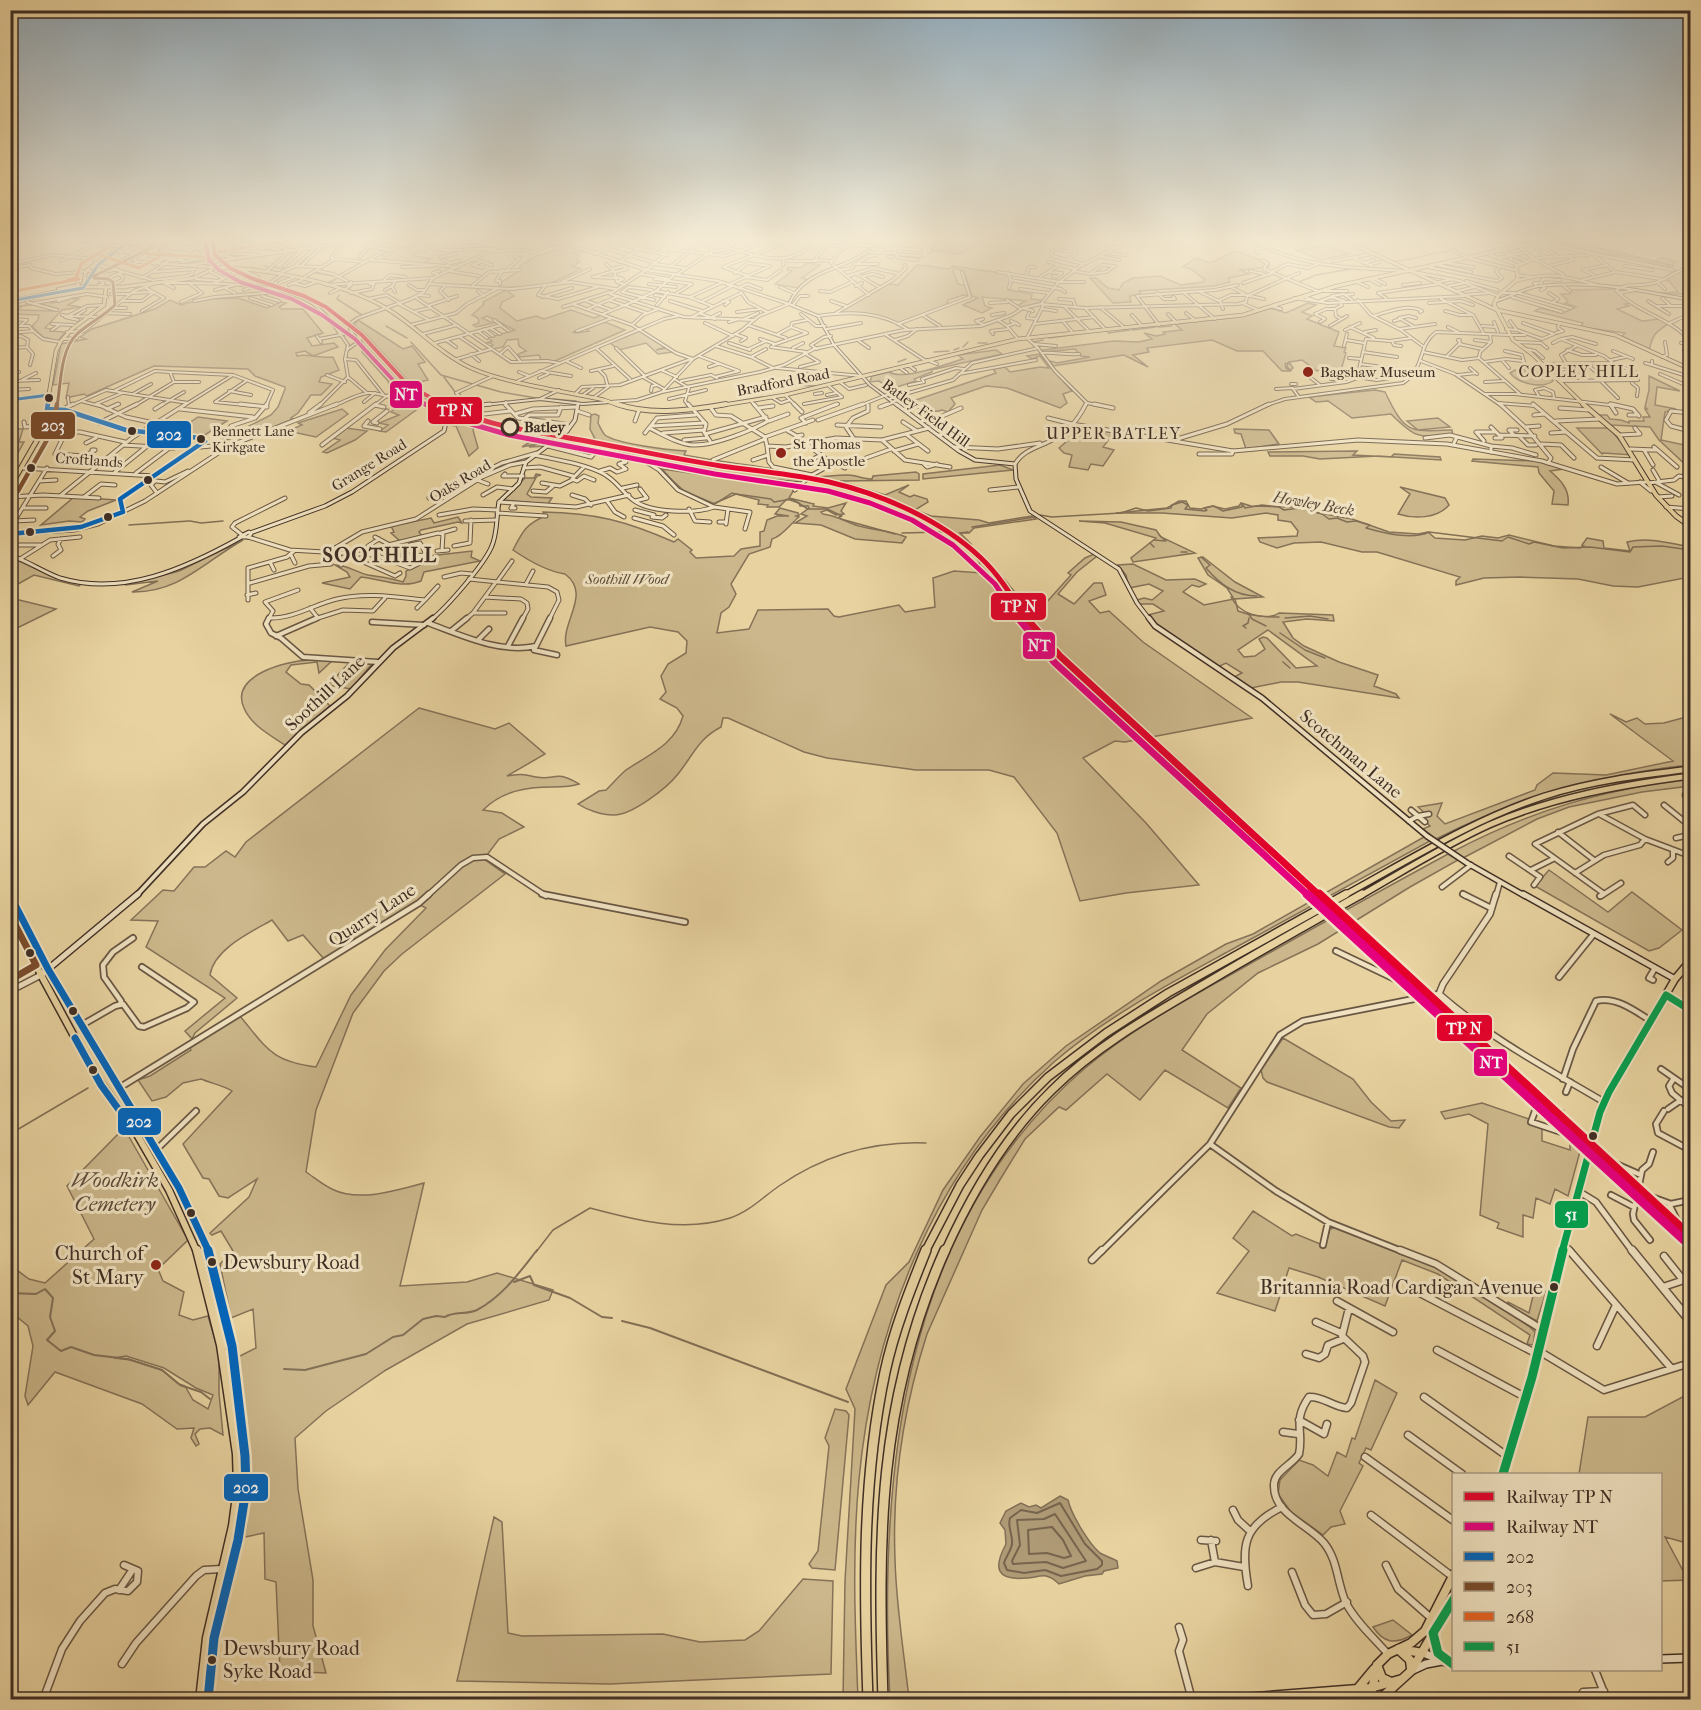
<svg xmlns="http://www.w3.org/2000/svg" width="1701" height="1710" viewBox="0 0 1701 1710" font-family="'IM FELL French Canon',serif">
	<rect width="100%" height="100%" fill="#e8d3a0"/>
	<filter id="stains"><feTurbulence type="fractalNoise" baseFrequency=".00333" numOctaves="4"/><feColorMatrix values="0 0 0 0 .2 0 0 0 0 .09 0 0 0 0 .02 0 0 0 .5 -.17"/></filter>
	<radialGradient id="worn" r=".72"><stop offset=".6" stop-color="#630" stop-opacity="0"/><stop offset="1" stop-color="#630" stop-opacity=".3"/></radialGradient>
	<path fill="#cbb78b" stroke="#857258" stroke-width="1.5" fill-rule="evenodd" d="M 427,239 L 437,241 L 425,252 L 419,251 L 414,256 L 431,259 L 424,263 L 380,261 L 387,257 L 380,255 C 394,247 413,248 427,239 Z
		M 939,239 L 963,239 L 969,248 L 960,254 L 935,251 L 929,253 L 934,247 L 931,246 L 933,242 L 938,242 Z
		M 1573,242 L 1655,261 L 1661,257 L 1677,262 L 1667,266 L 1673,269 L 1635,258 L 1595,252 L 1561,243 Z
		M 570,246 L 584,251 L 574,254 L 580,256 L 576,259 L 580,262 L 572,266 L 581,269 L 548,285 L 498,288 L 502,282 L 520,270 L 520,266 L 537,256 Z
		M 1328,246 L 1349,254 L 1321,260 L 1296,250 Z
		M 1236,251 L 1269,263 L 1269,267 L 1240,270 L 1249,274 L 1228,278 L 1230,282 L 1214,286 L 1139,291 L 1141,294 L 1130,296 L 1131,302 L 1113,303 L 1090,278 L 1096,278 L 1108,288 L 1119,290 L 1123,283 L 1133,278 L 1160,276 L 1181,285 L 1203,282 L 1205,280 L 1191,269 L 1183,267 L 1196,258 L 1210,263 Z
		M 808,263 L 820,265 L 802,278 L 809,280 L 798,288 L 775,284 L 792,271 L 787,270 L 788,267 L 800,268 Z
		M 928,264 L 928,266 L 949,269 L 953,266 L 1008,274 L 1012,283 L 1008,290 L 1032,294 L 1031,299 L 1041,300 L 1041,302 L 1021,308 L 1016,306 L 1026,301 L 982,297 L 985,306 L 992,308 L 982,313 L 963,305 L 978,298 L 972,296 L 964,271 L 954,268 L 953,271 L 958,284 L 966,286 L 969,296 L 963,295 L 948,300 L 947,303 L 951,304 L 898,324 L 870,315 L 836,313 L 879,287 L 890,284 L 898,285 L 917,265 L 925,266 Z
		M 1679,270 L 1690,277 L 1690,295 L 1659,293 L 1678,292 L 1669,281 L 1663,279 L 1673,271 Z
		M 1607,286 L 1618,287 L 1615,290 L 1631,303 L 1625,304 L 1629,306 L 1617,309 L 1642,321 L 1660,319 L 1668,324 C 1654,333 1653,335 1649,350 L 1622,336 L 1625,333 L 1581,327 L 1583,323 L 1535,311 L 1540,308 L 1563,313 L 1576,307 L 1565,303 L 1568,301 L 1561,294 L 1570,294 L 1570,290 L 1611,289 Z
		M 506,290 L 514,296 L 502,302 L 500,308 L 517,321 L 536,316 L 544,319 L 571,310 L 594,318 L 601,315 L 609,318 L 573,332 L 575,333 L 589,331 L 586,329 L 605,322 L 625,330 L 555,361 L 541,360 L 539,355 L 520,357 L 518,354 L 526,351 L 519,346 L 518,339 L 507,340 L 503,347 L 493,349 L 489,346 L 493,345 L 491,343 L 486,343 L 492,341 L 488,338 L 515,330 L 487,316 L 482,318 L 493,323 L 476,327 L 473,325 L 479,323 L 478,318 L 472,315 L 484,304 L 483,302 Z
		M 71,298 L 79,299 L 68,305 L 81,307 L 62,310 L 45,328 L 51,329 L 50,331 L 65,332 L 58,341 L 43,337 L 32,326 L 38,320 L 39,315 L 11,314 L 11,307 L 37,304 L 22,306 L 18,310 L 57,311 L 58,309 L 37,303 L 51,300 L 51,303 Z
		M 238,298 L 267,308 L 281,302 L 286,303 L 279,307 L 281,309 L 303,309 L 323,333 L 307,338 L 312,346 L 334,343 L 338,347 L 313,356 L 305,351 L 296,353 L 297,356 C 308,353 320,359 333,357 L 339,370 L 321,377 L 319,382 L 332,384 L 321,395 L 311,395 L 298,413 L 291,418 L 293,419 L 262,432 L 257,429 L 224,441 L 221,440 L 271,415 L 278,407 L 285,389 L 285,387 L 255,376 L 248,369 L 154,366 L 87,396 L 84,394 L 66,398 L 69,383 L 53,385 L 61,344 L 86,339 L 80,337 L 92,329 L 155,309 L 170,300 L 181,305 L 194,301 L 197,302 L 211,299 Z
		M 1308,303 L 1316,305 L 1302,312 L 1312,316 L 1307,319 L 1339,332 L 1334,346 L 1346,348 L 1344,352 L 1346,353 L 1341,370 L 1326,368 L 1317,371 L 1302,360 L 1289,362 L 1293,368 L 1291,370 L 1287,367 L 1288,363 L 1285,364 L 1286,368 L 1290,371 L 1282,371 L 1263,351 L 1237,351 L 1212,340 L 1147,348 L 1149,352 L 1133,355 L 1148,367 L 1124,355 L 1053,366 L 1050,361 L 1057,363 L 1090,357 L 1081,356 L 1075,349 L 1043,352 L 1042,350 L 1114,341 L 1139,342 L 1152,339 L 1144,333 L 1156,336 L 1165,334 L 1163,332 L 1182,330 L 1175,324 L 1230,318 L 1269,308 L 1286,313 Z
		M 358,320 L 403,349 L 412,346 L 425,362 L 418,364 L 428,380 L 411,384 L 366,335 L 354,325 Z
		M 642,330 L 666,347 L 656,350 L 667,348 L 673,352 L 658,354 L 646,343 L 619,350 L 610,343 Z
		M 362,337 L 410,389 L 435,403 L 418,402 L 417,398 L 391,390 L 388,381 L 362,352 Z
		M 996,350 L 1002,354 L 931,370 L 932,372 L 914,379 L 916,381 L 887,390 L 891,393 L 885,395 L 878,390 L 887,386 L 879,381 L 870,382 L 872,376 L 889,372 C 903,381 946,364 963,359 L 958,355 Z
		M 1040,354 L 1072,391 L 1063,394 L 1067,403 L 1060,408 L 1007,388 L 986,386 L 951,398 L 955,404 L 948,412 L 942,410 C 930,415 917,404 906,399 L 916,400 L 996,373 L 993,369 L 1005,367 L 1010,372 L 1040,367 L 1049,368 L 1040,356 L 1032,359 L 1027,356 Z
		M 1515,370 L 1546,374 L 1553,381 C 1542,389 1519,384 1510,373 Z
		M 1649,376 L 1680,391 L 1657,387 L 1655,405 L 1676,409 L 1665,412 L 1661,440 L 1689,446 L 1690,469 L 1659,440 L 1650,427 L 1611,425 L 1596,415 L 1607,415 L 1610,419 L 1621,420 L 1629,423 L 1629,421 L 1644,421 L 1643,417 L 1650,417 L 1645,409 L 1647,409 L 1645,407 L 1649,390 Z
		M 1375,390 L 1385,392 C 1405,433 1408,432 1452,430 L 1453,436 C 1417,437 1416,439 1391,414 L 1352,418 L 1328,401 L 1316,402 L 1309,397 Z
		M 402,402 L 423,405 L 386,432 L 380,431 L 388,425 L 379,423 L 399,415 L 391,412 Z
		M 342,409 L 348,414 L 316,437 L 288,431 L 302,425 L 298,423 Z
		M 460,414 L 497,425 L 559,437 L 545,438 L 541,443 L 548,446 L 529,447 L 540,443 L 522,447 L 538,437 L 474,424 L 473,430 L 478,448 L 469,456 L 456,426 L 449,425 L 448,418 Z
		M 595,414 L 599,416 L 598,423 C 600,427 602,432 605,435 C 617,444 669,450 686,451 L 684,455 C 726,463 768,467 809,475 L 717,464 L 578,438 L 595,439 L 590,429 L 591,415 Z
		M 198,417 L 227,421 L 200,438 L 170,436 Z
		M 1438,418 L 1450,427 L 1418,430 L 1407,421 Z
		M 14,422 L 12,429 L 23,429 L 19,442 L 24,442 L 11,465 L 11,423 Z
		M 1074,425 L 1114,433 L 1103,447 L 1114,450 L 1103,466 L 1091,464 L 1088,470 L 1069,467 L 1072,455 L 1064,453 L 1059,448 L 1067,441 L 1061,439 Z
		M 346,428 L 367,431 L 355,440 L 327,453 L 323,452 L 340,440 L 332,438 Z
		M 1577,428 L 1609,428 L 1632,455 L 1603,453 L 1602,454 Z
		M 1234,429 L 1269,430 L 1279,444 L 1246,449 L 1241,434 L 1235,433 Z
		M 563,438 L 727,468 L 806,479 L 802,483 L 750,478 L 648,461 L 595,446 L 561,439 Z
		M 1357,451 L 1353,455 L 1391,457 L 1394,454 L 1440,457 L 1441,460 L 1378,456 L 1320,459 L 1303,456 L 1270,456 L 1268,452 Z
		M 1473,459 L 1536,461 L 1564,469 L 1550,471 C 1561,480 1570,490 1568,505 L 1552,504 L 1554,491 L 1539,473 L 1538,467 L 1472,461 Z
		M 1000,465 L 1013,470 L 923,479 L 923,474 Z
		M 662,469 L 795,488 L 789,498 L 814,504 L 813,506 L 828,508 L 846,503 L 841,511 L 844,514 L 836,515 L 827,510 L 821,512 L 823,514 C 835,515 846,522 859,526 C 874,530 893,531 906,537 L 902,543 L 855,539 L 821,525 L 795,523 L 807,516 L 801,514 L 809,508 L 808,506 L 800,506 L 799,503 L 787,499 L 779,507 L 767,507 L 768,505 L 758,504 L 759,500 L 732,493 L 715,504 L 681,490 Z
		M 916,472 L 919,474 L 919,480 L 840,481 L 885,495 L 909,485 L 899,492 L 910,497 L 914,495 L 927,499 L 928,502 L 915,510 L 931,516 L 979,520 L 989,523 L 1032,516 L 1036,519 L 974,528 L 969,533 L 960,533 L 972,545 C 922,513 871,488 812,477 C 824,477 836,475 848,475 C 856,475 863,479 872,479 L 873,476 Z
		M 536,474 L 541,475 L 537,476 L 527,494 L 531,497 L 552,498 L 548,504 L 503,500 L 525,478 L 534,478 Z
		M 1400,487 L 1445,498 L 1449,505 C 1437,519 1414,519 1398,514 L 1410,494 Z
		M 74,497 L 116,500 L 88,511 L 80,517 L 85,519 L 82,522 L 69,521 L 41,525 Z
		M 1179,501 L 1186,501 L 1190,508 L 1201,509 L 1212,506 L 1225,509 L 1239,506 L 1241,503 L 1251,506 L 1300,507 L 1314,512 L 1352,519 L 1389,532 L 1418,534 L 1428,532 L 1435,538 L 1465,540 L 1482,536 L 1498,538 L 1509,535 L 1554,546 L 1580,548 L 1584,546 L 1582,545 L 1587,538 L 1603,541 L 1604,548 L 1630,551 L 1627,542 C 1650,537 1668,543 1690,547 L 1690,577 L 1638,587 L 1613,586 L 1578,579 L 1520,577 L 1484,578 L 1456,585 L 1456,581 L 1460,577 L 1377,552 L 1362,552 L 1321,542 L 1294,543 L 1277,548 L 1260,542 L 1258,538 L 1297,536 L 1298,531 L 1291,522 L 1278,520 L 1278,515 L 1266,513 L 1232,518 L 1162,513 L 1116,513 L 1167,508 Z
		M 780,508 L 798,513 L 799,515 L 796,516 L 799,517 C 791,523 782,537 772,539 L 770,547 L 749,554 L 731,584 L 736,594 L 729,607 L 721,613 L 717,633 L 749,629 L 758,610 L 828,609 L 834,616 L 839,617 L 899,605 L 905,612 L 935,607 L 933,578 L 954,571 L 981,573 L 979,561 L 970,549 L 1000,582 L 1040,640 L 1049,638 L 1034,623 L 1004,579 L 1018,596 L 1038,616 L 1045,604 L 1071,575 L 1068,573 L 1085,558 L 1094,554 L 1097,556 L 1077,572 L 1058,594 L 1074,604 L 1094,583 L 1102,583 L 1106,595 L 1089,601 L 1100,613 L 1109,611 L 1143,642 L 1252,718 L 1125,742 L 1115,741 L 1083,758 L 1146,823 L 1199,885 L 1126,893 L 1080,901 L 1057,833 L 1014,777 L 989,770 L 916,770 L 827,758 L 804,752 L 728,718 L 723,718 L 721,727 C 698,739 694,754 678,774 C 667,788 631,816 613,815 C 602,815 587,810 578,804 L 599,791 L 606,790 C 613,783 619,776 626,770 C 648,755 675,745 683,716 L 677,708 L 660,699 L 666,692 L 661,676 L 668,664 L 686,653 L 687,641 L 678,632 L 650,627 L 566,646 C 561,621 592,594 565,574 C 546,571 529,561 513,550 C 523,531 525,525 545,516 L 543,512 C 596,513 626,521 674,542 L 678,539 L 692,550 L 690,552 L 696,558 L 734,556 L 741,549 L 760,546 L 760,532 L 764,531 L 767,520 L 777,516 L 789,516 L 775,514 Z
		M 458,517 L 462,523 L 458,522 L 421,530 L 419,532 L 422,536 L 400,541 L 391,533 L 394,532 L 391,526 L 431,518 L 434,523 Z
		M 1079,521 L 1121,522 L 1156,530 L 1161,537 L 1195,553 L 1133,562 L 1131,558 L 1156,538 L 1105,523 Z
		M 243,540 C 204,562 179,593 132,592 L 158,581 L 125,585 L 179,571 Z
		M 472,551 L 471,557 L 480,561 L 424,572 L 421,581 C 402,589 382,579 361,577 L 350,589 L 322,583 L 350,577 L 347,572 L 335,565 C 347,565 356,572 368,575 C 380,577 391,578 403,582 L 406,576 L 406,571 L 426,562 L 429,556 Z
		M 10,557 L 56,578 L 81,584 L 79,586 L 34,575 L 11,588 Z
		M 1203,557 L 1235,582 L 1263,597 L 1235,599 L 1238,611 C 1248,615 1270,620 1279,613 L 1333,615 L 1334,621 L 1307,619 L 1283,622 L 1293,638 L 1304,646 L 1339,662 L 1378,675 L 1374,686 L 1396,694 L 1399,698 L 1298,682 L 1281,682 L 1251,688 L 1234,677 L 1242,673 L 1226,663 L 1218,667 L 1164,631 L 1148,615 L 1164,611 L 1153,604 L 1140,604 L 1137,600 L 1144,598 L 1152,600 L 1163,591 L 1149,584 L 1129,588 L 1126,575 L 1118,565 L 1133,564 L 1166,580 L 1195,579 L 1206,584 L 1199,587 L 1192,585 L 1183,592 L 1204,605 L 1234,599 L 1227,588 L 1208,575 L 1198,558 ZM 1268,630 L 1317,666 L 1296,668 L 1267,638 L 1263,637 L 1259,639 L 1265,649 L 1255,656 L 1244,657 L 1238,650 Z
		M 11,598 L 56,609 L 11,631 Z
		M 309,660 L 333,660 L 319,673 L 317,662 L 291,665 L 286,672 L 301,684 L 309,685 L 330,706 L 285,745 C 270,735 251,725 244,708 C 229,675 287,661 309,660 Z
		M 350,662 L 372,664 L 351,689 L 328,685 Z
		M 419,708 L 495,729 L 509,723 L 545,754 L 507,776 C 522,774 521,774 536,777 C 556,781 554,769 579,784 C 571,787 561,787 552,787 C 526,787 502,791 483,810 L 502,813 L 524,827 L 499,839 L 484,859 L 505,874 L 402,954 L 384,971 L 353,1013 L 316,1110 L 306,1172 C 315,1178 324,1186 334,1190 C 359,1202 399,1190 424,1183 L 400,1286 L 467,1282 L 497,1273 L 553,1290 L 549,1300 L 467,1324 L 386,1370 L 326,1411 L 295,1438 L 298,1489 L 313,1580 L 313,1626 L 326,1673 L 280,1671 L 276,1582 L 265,1579 L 264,1533 L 245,1537 C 256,1471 246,1422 238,1357 L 256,1348 L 253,1309 L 231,1318 L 220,1264 L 233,1251 L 221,1231 L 212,1235 L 210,1233 L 249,1197 L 257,1179 L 228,1198 L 219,1196 L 209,1179 L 203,1178 L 183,1144 L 232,1091 C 225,1086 210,1083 201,1079 L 183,1083 L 166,1097 L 152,1101 L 138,1080 L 150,1076 L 191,1050 L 190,1048 L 239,1015 C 267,1048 270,1061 316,1067 L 351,995 L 385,950 L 426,908 L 416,903 L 324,959 L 303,935 L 288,941 L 272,920 C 251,932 214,949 210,975 L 237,998 L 195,1033 L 192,1039 L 185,1031 L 225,998 L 146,947 L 158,921 L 131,920 L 163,890 L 174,891 L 194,867 L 205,867 L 226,851 L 235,857 L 246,842 Z
		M 1610,714 L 1626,722 L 1637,718 L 1645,724 L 1664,723 L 1690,716 L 1690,765 C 1600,774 1517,798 1436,839 L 1423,829 L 1430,826 L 1424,820 L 1428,816 L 1418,807 L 1442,803 L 1437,816 L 1445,824 L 1535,790 L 1537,785 L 1553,773 L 1606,775 L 1673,761 Z
		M 1690,778 L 1690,786 L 1642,792 L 1569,807 L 1537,819 L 1463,858 L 1454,851 C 1534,809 1601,791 1690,778 Z
		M 1424,837 L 1430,841 C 1364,877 1298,914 1231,950 C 1171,983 1106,1017 1054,1062 C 935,1168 874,1322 859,1479 C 852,1552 855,1626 858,1699 L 843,1699 L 845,1581 L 855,1409 L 846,1389 L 886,1285 L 909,1262 L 943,1190 L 980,1137 L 1023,1084 L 1066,1046 L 1161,981 L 1226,944 L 1253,934 Z
		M 1448,854 L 1458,860 L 1410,887 L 1318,944 L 1258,973 L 1207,1014 L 1182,1050 L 1241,1088 L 1228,1108 L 1165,1070 L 1140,1100 L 1107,1074 L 1066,1110 L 1059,1107 L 1025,1139 L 1001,1178 L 982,1210 L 927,1334 C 904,1406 892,1482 895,1559 C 896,1605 904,1653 909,1699 L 890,1699 C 878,1475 901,1226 1084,1069 C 1131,1029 1186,1000 1239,970 C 1308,931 1378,892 1448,854 Z
		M 1549,870 L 1608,912 L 1632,892 L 1682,930 L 1659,948 L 1649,951 L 1535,886 Z
		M 1283,1038 L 1353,1079 L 1371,1102 L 1391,1121 L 1405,1120 L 1399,1128 L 1389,1127 L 1267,1082 L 1263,1078 L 1261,1070 Z
		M 1482,1103 L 1529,1119 L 1530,1124 L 1542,1129 L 1542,1141 L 1570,1150 L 1570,1138 L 1582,1144 L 1568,1196 L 1555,1189 L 1550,1204 L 1536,1198 L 1533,1218 L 1523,1215 L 1523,1237 L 1497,1228 L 1499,1223 L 1480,1215 L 1488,1124 L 1469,1114 L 1445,1119 L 1441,1112 Z
		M 124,1128 L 188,1240 L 158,1269 L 163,1281 L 184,1292 L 179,1315 L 193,1320 L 208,1316 L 219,1353 L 219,1393 L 223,1435 L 210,1428 L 200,1429 L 195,1434 L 199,1444 L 196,1446 L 191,1438 L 194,1428 L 177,1429 L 142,1404 L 55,1372 L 28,1405 L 25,1396 L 33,1346 L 28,1326 L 11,1312 L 10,1265 L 29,1279 L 45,1283 L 94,1239 L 67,1186 ZM 126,1356 L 164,1368 L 196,1388 L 213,1395 L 208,1409 L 193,1400 L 185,1386 L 179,1384 L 162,1370 L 131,1360 L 114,1358 Z
		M 1253,1211 L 1292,1236 L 1296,1234 L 1325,1246 L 1330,1229 L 1337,1227 L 1435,1267 L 1530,1327 L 1535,1332 L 1533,1345 L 1527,1344 L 1530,1335 L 1438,1274 L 1402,1260 L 1385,1306 L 1318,1277 L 1289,1268 L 1275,1311 L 1217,1293 L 1249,1251 L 1233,1238 Z
		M 1535,1287 L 1546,1292 L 1537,1321 L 1507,1305 L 1508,1302 L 1529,1313 Z
		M 1375,1380 L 1397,1393 L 1371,1450 L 1366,1448 L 1359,1463 L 1363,1466 L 1340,1511 L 1345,1524 L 1331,1527 L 1323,1535 L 1291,1512 L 1278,1494 L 1280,1480 L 1299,1460 L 1313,1465 L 1328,1476 L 1337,1452 L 1346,1457 L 1352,1438 L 1355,1439 Z
		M 1690,1393 L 1690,1544 L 1665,1537 L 1688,1580 L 1661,1581 L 1660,1474 L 1579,1474 L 1588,1417 L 1645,1417 Z
		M 835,1409 L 846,1411 L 849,1415 L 835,1570 L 812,1568 L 809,1564 L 818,1551 L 829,1446 L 825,1438 Z
		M 494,1517 L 502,1522 L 508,1633 L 522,1636 L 663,1634 L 700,1642 L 745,1640 L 759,1631 L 803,1579 L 833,1581 L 831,1674 L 610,1684 L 457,1681 Z
		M 1393,1620 L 1412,1635 C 1394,1645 1384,1643 1373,1627 Z"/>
	<path fill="#af9b76" stroke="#826f56" stroke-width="1.5" d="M 1060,1496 L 1068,1500 C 1071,1514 1089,1544 1100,1553 C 1105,1556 1112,1558 1117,1561 L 1118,1568 L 1104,1571 L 1102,1574 L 1085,1576 L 1059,1584 C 1055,1580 1051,1577 1046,1576 C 1040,1575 1033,1578 1027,1578 C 996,1581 993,1568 1006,1544 L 1005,1530 L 1000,1523 L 1006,1511 L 1021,1503 L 1029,1507 L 1036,1505 L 1041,1508 Z"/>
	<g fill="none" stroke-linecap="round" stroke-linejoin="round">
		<path stroke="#77644e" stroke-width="2" d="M 1060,1503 L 1085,1544 L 1102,1561 L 1102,1565 L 1097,1569 L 1061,1576 L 1045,1570 L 1024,1573 L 1007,1570 L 1004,1563 C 1006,1556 1011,1551 1012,1544 C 1013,1534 1007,1527 1010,1518 L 1021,1510 L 1037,1513 Z
			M 1055,1514 L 1086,1561 L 1063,1568 L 1046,1562 L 1013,1564 L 1012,1561 L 1020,1545 L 1017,1520 L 1044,1519 Z
			M 1052,1527 L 1063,1540 L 1071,1556 L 1064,1558 L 1047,1553 L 1029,1554 L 1028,1530 Z"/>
		<path stroke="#826f56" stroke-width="1.5" d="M 1565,239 L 1577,239
			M 1569,240 L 1578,245 L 1596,247
			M 1516,242 L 1535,241
			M 1479,244 L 1484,244
			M 1491,244 L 1508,243
			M 1599,248 L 1674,266
			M 1392,261 C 1414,262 1426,252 1448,252
			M 264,266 L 269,267
			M 273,267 L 285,269
			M 213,270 L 228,269
			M 315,273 L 334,276
			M 1299,282 L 1316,275 L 1351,269
			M 328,283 L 336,279
			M 339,295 L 337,299 L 362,315
			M 386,326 L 407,338
			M 1158,327 L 1172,326
			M 1132,330 L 1156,327
			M 1108,333 L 1130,330
			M 1049,338 L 1078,334
			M 411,342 L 441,375 L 501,392 L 536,398
			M 1033,342 L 1043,340
			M 978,343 L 987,343
			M 963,347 L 968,342
			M 954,350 L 959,348
			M 934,352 L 949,351
			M 898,362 L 906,359
			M 444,377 L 461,400
			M 785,385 L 816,386
			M 775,388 L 780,386
			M 553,399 L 576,401
			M 655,464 L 672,480
			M 673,481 L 683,490 L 713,504 L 736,494 L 771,499 L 774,502 L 792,499 L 808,509 L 827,509 L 842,516 L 839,517 L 841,519 L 895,534
			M 1040,515 L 1052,517 L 1121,513 L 1136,508 L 1148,511 L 1171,508 L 1172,505 L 1182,502 L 1188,505 L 1185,509 L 1205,511 L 1207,510 L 1204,508 L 1214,506 L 1223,511 L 1242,507 L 1242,504 L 1245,508 L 1262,505 L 1279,507 L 1284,510 L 1300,508 L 1322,514 L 1329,519 L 1337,518 L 1347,522 L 1356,521 L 1370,525 L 1366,528 C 1383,533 1413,540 1429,532 L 1502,541 L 1508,537 L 1529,544 L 1534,542 L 1563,548 L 1590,547 L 1630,552 L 1633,547 L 1662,546 L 1690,550
			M 190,521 L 201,523 L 223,521
			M 129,525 L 189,521
			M 972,527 L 1035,517
			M 902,533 L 942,532
			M 960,533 L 968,532
			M 1154,540 L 1166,541 L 1159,535
			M 1150,543 L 1154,547
			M 1181,552 L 1187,552
			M 1201,557 L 1210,565 L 1206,568 C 1220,584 1235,596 1257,596
			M 1231,597 C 1241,616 1259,617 1279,617
			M 1248,613 L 1252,619 L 1266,626
			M 1285,618 L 1310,616 L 1328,619
			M 1246,628 L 1243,626 L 1248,623 L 1249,618
			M 1280,633 L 1305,650 L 1325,658
			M 1283,662 L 1290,668
			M 10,1134 L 88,1088
			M 536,1252 L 553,1230 L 590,1208 C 635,1220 683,1233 730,1218 C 749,1212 763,1197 779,1186 C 824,1155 872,1141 926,1143"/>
		<path stroke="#826f56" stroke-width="2" d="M 514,1282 L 530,1276 L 534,1285 L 570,1298 L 602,1317 L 612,1318
			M 10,1293 L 36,1294 L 45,1289 L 53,1298 L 50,1317 L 55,1331 L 47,1340 L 61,1351 L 71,1347 L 94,1355 L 128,1359 L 162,1370 L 180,1385 L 201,1392 L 210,1399
			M 622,1321 L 650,1328 L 848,1402
			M 284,1369 L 305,1370 L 366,1354 L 393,1337 L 403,1335 L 423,1319 L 436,1316 L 445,1317 C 454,1311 467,1315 477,1310 C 503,1296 519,1273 537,1250"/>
		<defs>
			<path id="minor-far4" d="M 220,239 L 238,240
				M 283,239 L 277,246 L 289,250
				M 448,239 L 439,250 L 494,249
				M 585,239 L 591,242 L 589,243
				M 755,239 L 767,242
				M 836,239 L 897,245
				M 867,239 L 878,241
				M 1068,239 L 1068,242 L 1081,248 L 1069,260
				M 1250,239 C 1298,268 1354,268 1408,271
				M 153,241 L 168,242 L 179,239
				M 238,241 L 247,240
				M 718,241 L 735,243 L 724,250 L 713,251 L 709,247 Z
				M 855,241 L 839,252 L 831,263 L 869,295
				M 1502,241 L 1517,243
				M 520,242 L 526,244
				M 1085,242 L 1093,244 L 1112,239
				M 614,243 L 667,255
				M 1101,243 L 1115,248
				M 1541,243 L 1673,270
				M 168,244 L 192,244
				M 852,245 L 874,246
				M 1548,245 L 1561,243
				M 263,247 L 270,248
				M 370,247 L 392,250 L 398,244
				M 1544,247 L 1557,256
				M 314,248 L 312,246 L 317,239
				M 604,248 L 656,263
				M 729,248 C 757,256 786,268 810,246 L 808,239
				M 896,248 L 921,250
				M 1136,248 L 1145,244
				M 873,249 L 883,250
				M 161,250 L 184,253
				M 674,250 L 724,256 L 775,239
				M 1452,250 L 1469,258
				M 228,251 L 257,251
				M 465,251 L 466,246 L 479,246
				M 492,251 L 524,250
				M 653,251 L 668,241
				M 1502,251 L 1527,261
				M 117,252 L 151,253 L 171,239
				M 125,252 L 156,239
				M 256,252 L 276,252
				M 870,252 L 893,253 L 901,239
				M 894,252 L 899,258 L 918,260
				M 531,253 L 557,242
				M 1076,253 L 1056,249 L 1051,252 L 1052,256 L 1084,264
				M 1105,253 L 1126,255
				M 1257,253 L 1259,251 L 1256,249 L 1263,248
				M 233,254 L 253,254
				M 896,254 L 921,256
				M 1488,254 L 1517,265
				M 132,255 L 121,261 L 133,264 L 138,262
				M 136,255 L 157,250
				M 138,256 L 134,260 L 139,262 L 210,267
				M 149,256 L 184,261
				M 1099,256 L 1119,260
				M 1595,256 L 1615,272
				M 360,257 L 375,239
				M 440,257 L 456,254
				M 889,257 L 893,257
				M 1546,257 L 1536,249 L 1547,246
				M 234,258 L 221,255 L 238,240
				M 1354,258 L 1372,266
				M 1468,258 L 1515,270
				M 1498,258 L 1526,252
				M 1534,258 L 1589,255
				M 335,259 L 364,262
				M 475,259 L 492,265
				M 1534,259 L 1564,275
				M 179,260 L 197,252
				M 371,260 L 458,267
				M 443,260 L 450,263 L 447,265
				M 1262,260 L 1267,263 L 1264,269 L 1317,291 L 1347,291
				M 1514,260 L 1521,263
				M 61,261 L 95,245
				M 787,261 L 816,261
				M 831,261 L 815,260 L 826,245 L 845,247
				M 1333,261 L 1372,254
				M 183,262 L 208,257
				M 480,262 L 473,265 L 483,268
				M 619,262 L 654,239
				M 1049,262 L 1059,265
				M 450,263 L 460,261
				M 1364,263 L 1374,260
				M 1447,263 L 1474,267
				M 10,264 L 52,255 L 93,259
				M 95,264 L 163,283 L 189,283 L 202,293 L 181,302
				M 154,264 L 171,255 L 156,253
				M 162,264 L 195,248
				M 606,264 L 614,271 L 617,282 L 623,284
				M 655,264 L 684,268
				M 856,264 L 869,256 L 876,255
				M 30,265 L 31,268 L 56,274 L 90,271
				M 190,265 L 210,262
				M 783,265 L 784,260
				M 1102,265 L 1115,266 L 1106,272 L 1090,274 Z
				M 1369,265 L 1379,262
				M 1437,265 L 1471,272
				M 284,266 L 302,250
				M 295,266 L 321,267
				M 301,266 L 320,248
				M 671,266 L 706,239
				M 1549,266 L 1573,260 L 1570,257
				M 1625,266 L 1652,270
				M 402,267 L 432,266
				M 1428,267 L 1497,281 L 1502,278 L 1496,271 L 1499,267
				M 1690,267 C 1676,270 1667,280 1654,283 C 1641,287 1628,282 1616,290 C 1637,313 1670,317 1690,341
				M 10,268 L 30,265
				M 612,269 L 624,266 L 627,269 L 615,272
				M 507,270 L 520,258 L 515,257
				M 646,270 L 685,239
				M 840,270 L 852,268 L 855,264 L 878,264
				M 267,271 L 290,251 L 296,250 L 303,239
				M 318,271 L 333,274 L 347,281
				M 439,271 L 433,273 L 439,275
				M 449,271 L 479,276
				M 614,271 L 593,277 L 616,278
				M 1073,271 L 1090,274
				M 1250,271 L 1264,274
				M 153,272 L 195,269
				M 211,272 L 223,278
				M 247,272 L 258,277
				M 998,272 L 1060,282 L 1084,282
				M 1048,272 L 1061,273
				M 1272,272 L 1287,264 L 1308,268 L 1318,264
				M 280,273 L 295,266 L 314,249
				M 1008,273 L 1011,280 L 1009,288
				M 640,274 L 669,279
				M 857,274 L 879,287
				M 676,275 L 713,251
				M 1517,275 L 1531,277
				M 1594,275 L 1583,270 L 1607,265
				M 340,276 L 383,252
				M 748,276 L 723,267 L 796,239
				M 848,276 L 873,268 L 900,274
				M 864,276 L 873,274 L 883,277
				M 1026,276 L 1029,267 L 1035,267
				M 1053,276 L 1057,277 L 1062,273
				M 616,277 L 623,279 L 617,282
				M 746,277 L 767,280 L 781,270
				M 1040,277 L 1059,265 L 1075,269
				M 142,278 L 163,265
				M 303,278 L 335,259 L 331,258 L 341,245
				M 1287,278 L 1299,273
				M 1373,278 L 1385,284
				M 196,279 L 219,281
				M 655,279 L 692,284 L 677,293
				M 1369,279 L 1380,285
				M 156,280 L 188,276 L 192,274 L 193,269
				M 384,280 L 390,275 L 405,277
				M 1011,280 L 1061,289 L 1065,292
				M 1582,280 L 1616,272 L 1661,279
				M 101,281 L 91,275 L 118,269
				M 395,281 L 392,287 L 395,292
				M 271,282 L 283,274
				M 562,282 L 590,269
				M 1357,282 L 1368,287
				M 1439,282 L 1452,279
				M 1657,282 L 1665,289
				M 164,283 L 174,288
				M 215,283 L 234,273 L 254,269
				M 279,283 L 295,277
				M 293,283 L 305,286 L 316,282
				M 1243,283 L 1273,273
				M 430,284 L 512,289 L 571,282 L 615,289
				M 500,284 L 500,281 L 496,281 L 503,270
				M 649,284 L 676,287
				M 99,285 L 104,284 L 101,281 L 123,272
				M 289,285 L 304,279
				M 327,285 L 433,278
				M 409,285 L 417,290 L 425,290
				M 446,285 L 440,291 L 449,300
				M 473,285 L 489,272 L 520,270
				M 728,285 L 770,266 L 748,263 L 735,273
				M 1403,285 L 1420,283
				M 1541,285 L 1545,288 L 1541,290
				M 111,286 L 122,280 L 123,276 L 117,274
				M 545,286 L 538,295 L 558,299 L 598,287
				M 856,286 L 862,283
				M 1449,286 L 1465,283
				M 1537,286 L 1534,283 L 1541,283 L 1543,279 L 1560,280
				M 1564,286 L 1570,291
				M 629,287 L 622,292 L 654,300
				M 629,287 L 652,290
				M 780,287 L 794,293
				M 1231,287 L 1246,295 L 1264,299
				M 225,288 L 235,293
				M 739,288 L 747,284 L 761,289
				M 58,289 L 79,285 L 77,283
				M 1020,289 L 1048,293
				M 215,290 L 235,285
				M 244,290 L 252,287
				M 344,290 L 351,285 L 348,285 L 351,282
				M 385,290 L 392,286
				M 478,291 L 484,296
				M 656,291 L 689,297 L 712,306
				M 820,291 L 830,292 L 852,282
				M 1458,291 L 1475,287
				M 741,292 L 748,302 L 767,312
				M 1183,292 L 1215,319
				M 1200,292 L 1219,301
				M 131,293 L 152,292
				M 330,293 L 339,289
				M 351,293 L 372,289 L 374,284 L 370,284
				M 1157,293 L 1164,299 L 1175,299 L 1173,297
				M 1504,293 L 1519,293 L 1571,308
				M 1549,293 L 1558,299 L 1553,302
				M 1619,293 L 1635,290
				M 111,294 L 129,294
				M 419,295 L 429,296
				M 655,295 L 665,297
				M 1463,295 L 1489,293
				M 262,296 L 279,301
				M 388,296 L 400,303
				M 1247,296 L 1287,278
				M 1303,296 L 1316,301
				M 1332,296 L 1344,294
				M 415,297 L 511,362 L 547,361 L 559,363
				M 542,297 L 572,288
				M 690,297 L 721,283
				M 1512,297 L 1562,312
				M 250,298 L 272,305
				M 1294,298 L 1328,303 L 1464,296
				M 1386,298 L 1378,293 L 1439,284
				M 1662,298 L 1670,305
				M 368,299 L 387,295
				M 1059,299 L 1073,300 L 1076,308
				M 1441,299 L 1473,315 L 1484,334
				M 584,300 L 611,310
				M 609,300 L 647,313
				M 1007,300 L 1021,309
				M 1352,300 L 1345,295 L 1353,294
				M 1358,300 L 1371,315 L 1401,330 L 1424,347
				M 58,301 L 71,297
				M 122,301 L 142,301 L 153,293
				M 194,301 L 215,297 L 278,292
				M 634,301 L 656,291 L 674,275
				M 670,301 L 702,311
				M 723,301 L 729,302 L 725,305
				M 831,301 L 846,306
				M 1320,301 L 1331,297 L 1344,301
				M 1648,301 L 1669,314
				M 27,302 L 57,310
				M 701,302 L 732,286
				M 1685,302 L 1690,305
				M 35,303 L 87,294 L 107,297
				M 990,303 L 1007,302
				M 1221,303 L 1220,300 L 1231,295 L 1244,295
				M 1221,303 L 1223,309
				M 1242,303 L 1258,310
				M 1340,303 L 1342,305 L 1335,309 L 1336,316 L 1341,319
				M 1429,303 L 1461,301 L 1473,305
				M 10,304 L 52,293
				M 399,304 L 429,320
				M 572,304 L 632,325 L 676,353 L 693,359
				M 1041,304 L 1085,308 L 1238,304 L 1246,302 L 1247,296
				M 430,305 L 457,296
				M 657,305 L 668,292
				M 793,305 L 800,296 L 808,296
				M 1272,306 L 1281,309
				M 1657,306 L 1690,306
				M 563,307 L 610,292
				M 1065,307 L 1089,331
				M 1100,307 L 1125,328
				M 112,308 L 126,308
				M 1023,308 L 1033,311
				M 1085,308 L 1106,330
				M 588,309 L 618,296
				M 1043,309 L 1056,311
				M 142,311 L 164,298 L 144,287
				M 416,311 L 430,308
				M 1445,311 L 1460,315 L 1473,315
				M 737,312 L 760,309
				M 106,313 L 130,314
				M 699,313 L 715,319
				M 836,313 L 893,280 L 906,268 L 905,265
				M 1029,313 L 1027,318 L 1036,319
				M 1186,313 L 1196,321
				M 603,314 L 635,301
				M 801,314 L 816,326 L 825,326
				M 1168,314 L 1177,323
				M 62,315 L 68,316 L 87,306 L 104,305
				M 992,315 L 1004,313
				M 1132,315 L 1142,326
				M 69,316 L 100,317
				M 76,316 L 85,310
				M 924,316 L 940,326
				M 1373,316 C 1388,312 1407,303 1422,311 L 1420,312
				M 65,317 L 78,320
				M 692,317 L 741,293
				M 712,317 L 720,313
				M 10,319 L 27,320 L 20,326
				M 744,319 L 758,313
				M 983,319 L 976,321 L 984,325
				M 494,320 L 501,325
				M 998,320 L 1007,326 L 1018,339
				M 1011,321 L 1019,325
				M 1063,321 L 1073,333
				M 1394,321 L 1400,319
				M 1510,321 L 1516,329
				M 729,322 L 738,319
				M 1320,322 L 1325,319 L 1315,314 L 1326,309 L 1335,309
				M 1494,322 L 1498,332
				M 705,323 L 733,336
				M 1670,323 L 1683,317 L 1690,318
				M 52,324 L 73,325
				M 898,324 L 970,297 L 962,272
				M 1034,324 L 1094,317
				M 411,325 L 456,313 L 467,304 L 498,288
				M 500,325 L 509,331
				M 632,325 L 643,315 L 658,309
				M 748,325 L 786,338
				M 1159,325 L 1137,296 L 1215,290 L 1238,285
				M 10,326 L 29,326 L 33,331
				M 1007,326 L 1016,323
				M 1330,326 L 1347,316
				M 1413,326 L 1399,318 L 1409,316 L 1416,318
				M 1482,326 L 1496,327
				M 1350,327 L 1374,338
				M 1448,327 L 1458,332
				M 490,328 L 500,334
				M 484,329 L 493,336
				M 827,329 L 861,323
				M 1400,329 L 1435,324
				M 1506,329 L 1517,330 L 1542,339 L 1554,334 L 1523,323
				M 52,330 L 59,325
				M 1345,330 L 1360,323
				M 478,331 L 487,338
				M 577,331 L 612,318
				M 67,332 L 84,331 L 134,291 L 153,284
				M 1365,332 L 1376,330
				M 339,333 L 355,336
				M 1556,333 L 1563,331 L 1558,328 L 1559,324
				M 423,334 L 457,325
				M 735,334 L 746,338 L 741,341
				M 778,334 L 791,327 L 792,323 L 807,320
				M 993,334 L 991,331 L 1008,329
				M 1490,334 L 1491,342 L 1480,352 L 1479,358 L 1520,394
				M 886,335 L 926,361
				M 1509,335 L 1525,335
				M 317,336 L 321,342
				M 10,337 L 21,336 L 28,340 L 27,347 L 33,354 L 30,365
				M 460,337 L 481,351
				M 1027,338 L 1044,304
				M 63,339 L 77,338
				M 319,339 L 340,335
				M 760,339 L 775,344
				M 446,340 L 456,347
				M 895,340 L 908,336 L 917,329
				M 1346,340 L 1364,343
				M 1460,340 L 1458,340 L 1461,344
				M 1475,340 L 1491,342
				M 859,341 L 869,348
				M 1392,341 L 1394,345 L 1401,346
				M 1516,342 L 1541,343 L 1547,348
				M 435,343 L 501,325
				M 729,343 L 750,350
				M 1553,343 L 1561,339
				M 1681,343 L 1690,343
				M 1034,344 L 1056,346
				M 1596,344 L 1572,337 L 1561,339 L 1604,356 L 1612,362
				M 773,345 L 807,333 L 791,327
				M 716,346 L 751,357 L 773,368
				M 1344,346 L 1347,334
				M 771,347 L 806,352
				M 10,348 L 27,347
				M 596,348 L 630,379
				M 616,348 L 645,376
				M 793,348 L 803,343
				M 749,349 L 766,341
				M 817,349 L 811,345 L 824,337 L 831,336
				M 1526,349 L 1535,351 L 1543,358
				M 1690,349 L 1684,350 L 1690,360
				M 1567,350 L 1582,355 L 1596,355
				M 1505,351 L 1522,355 L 1526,369
				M 1613,351 L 1633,359
				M 1363,352 L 1397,357
				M 1423,352 L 1462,360 L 1479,358
				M 804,353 L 819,362
				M 1042,353 C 1055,352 1065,355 1079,354
				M 471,354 L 479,361
				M 500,354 L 508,347 L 521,362
				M 699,356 L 739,371 L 715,377
				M 1447,356 L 1459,344 L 1482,349
				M 751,357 L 766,349
				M 1662,357 L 1667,355 L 1665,342
				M 10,358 L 13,357
				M 1349,358 L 1361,359
				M 345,359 L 356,360 L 383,394
				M 457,359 L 491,349
				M 927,360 L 937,364
				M 1502,360 L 1509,368
				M 1611,360 L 1625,357
				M 566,361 L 581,368
				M 1421,361 L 1455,374 L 1502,406
				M 1652,361 L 1652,365 L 1690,377
				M 1484,362 L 1506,359 L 1523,361
				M 1566,363 L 1561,355 L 1576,346
				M 1645,363 L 1652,365
				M 1360,364 L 1397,369
				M 1542,364 L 1613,363 L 1637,373 L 1638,380 L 1559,381
				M 1587,364 L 1606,381
				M 908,365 L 915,370
				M 709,367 L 718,364
				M 800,367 L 819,362
				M 900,368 L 907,373
				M 1470,368 L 1477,374
				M 1559,369 L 1570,370 L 1586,380
				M 599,370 L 605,376 L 608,387
				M 661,370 L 677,377
				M 540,371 L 571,376
				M 591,371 L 613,366
				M 170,372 L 233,375 L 273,390 L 266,406
				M 519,372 L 529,376
				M 1345,372 L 1358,374
				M 1618,372 L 1629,370
				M 959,374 L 1036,360
				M 1660,374 L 1690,387
				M 327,375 L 345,382
				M 1458,375 L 1476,373
				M 10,376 L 19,372
				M 643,377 L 664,389
				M 1357,377 L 1377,380 L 1396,377
				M 539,378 L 548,374
				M 1311,378 L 1320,385
				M 674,379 L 689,388 L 685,401 L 689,406
				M 1331,379 L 1335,379
				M 22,380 L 36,373
				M 10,381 L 39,380
				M 246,381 L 215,402 L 255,406
				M 518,381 L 664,319 L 678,316
				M 681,381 L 711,375 L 717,378
				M 1601,381 L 1618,398
				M 174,382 L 199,382
				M 1485,382 L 1504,381
				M 841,383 L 849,389 L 866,385
				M 1632,383 L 1638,388 L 1637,396
				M 1291,384 L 1296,384
				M 909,385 L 924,382 L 922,379 L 956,368 L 964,369
				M 1276,389 L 1293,388
				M 10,390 L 29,389
				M 114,391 L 155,371 L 170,372 L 174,382 L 134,406
				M 229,391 L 251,395
				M 651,391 L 652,386 L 657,385
				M 133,394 L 151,384
				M 815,394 L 822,393
				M 1484,394 L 1515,394 L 1618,406
				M 583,395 L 593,388
				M 785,395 L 796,406
				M 827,395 L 836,393
				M 884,396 L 898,391 L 893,390
				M 1539,396 L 1535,390 L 1544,388 L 1553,392 L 1554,398
				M 68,397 L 69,406
				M 1299,397 L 1293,389 L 1346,382 L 1357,378 L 1366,339 L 1390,341 L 1411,338
				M 773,398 L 781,403 L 790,400
				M 903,398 L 917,406
				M 669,399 L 706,390
				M 889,399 L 898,396
				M 81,401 L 100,406
				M 751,401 L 755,406
				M 364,402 L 375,393
				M 892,402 L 903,398 L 905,394 L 953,380 L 972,363 L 1038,348
				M 1087,403 L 1102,406
				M 1498,403 L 1535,406
				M 96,404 L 122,393
				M 804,404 L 842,397 L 829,386
				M 1610,404 L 1611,406
				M 375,405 L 379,406
				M 70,406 L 106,390 L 188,403
				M 114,406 L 119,404
				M 160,406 L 184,392
				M 183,406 L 233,375
				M 374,406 L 388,395
				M 463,406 L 465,400 L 456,393 L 493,376
				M 506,406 L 506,402
				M 833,406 L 838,404
				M 859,406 L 884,396
				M 883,406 L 892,403"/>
			<path id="minor-far3" d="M 97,404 L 126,417 L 163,425
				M 240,404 L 267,407
				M 505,404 L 518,418 L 565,424 L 567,426 L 564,431 L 567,431
				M 688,404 L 706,424 L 704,432 L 710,441
				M 794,404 L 802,412
				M 915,404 L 925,410 L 924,412
				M 1094,404 L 1113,408
				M 1500,404 L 1527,429 L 1551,458 L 1548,463
				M 1533,404 L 1597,458 L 1635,460
				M 1610,404 L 1616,413
				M 1611,404 L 1633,409 L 1639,416
				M 375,405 L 384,407
				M 470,407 L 484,414 L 510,411
				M 710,407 L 716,415 L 731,416 L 765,437
				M 880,407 L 888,404
				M 759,408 L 773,406
				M 1560,408 L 1589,410
				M 47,409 L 65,410 L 126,430 L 200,438 L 205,441 L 120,499 L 123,512
				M 63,409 L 73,404
				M 107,409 L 118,404
				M 155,409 L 163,404
				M 180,409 L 253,417
				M 577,411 L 589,415
				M 1690,413 L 1671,411 L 1666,420 L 1671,426 L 1690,431
				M 515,414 L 533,409 L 577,407
				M 78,415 L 67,420 L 70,423 L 55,454 L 85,456 L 95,450 L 92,450
				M 1534,415 L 1545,414
				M 1629,415 L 1638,415
				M 525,418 L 529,415 L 558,415 L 561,407
				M 1048,418 L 1072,424
				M 818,420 L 863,404
				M 368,421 L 364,426 L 380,429
				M 635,421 L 639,410
				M 769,421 L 788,414
				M 922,421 L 940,417 L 961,408
				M 1556,421 L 1600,419
				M 24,422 L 25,427 L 45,425
				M 903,422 L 917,431
				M 99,423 L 137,404
				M 377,423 L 373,422 L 387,411
				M 806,423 L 801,418 L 837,404
				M 837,425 L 881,427
				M 231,426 L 255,418 L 267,404
				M 652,426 L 704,423
				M 1491,427 L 1502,438 L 1495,438
				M 1526,427 L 1539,426
				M 649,428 C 662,434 678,444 693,445 C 713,446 751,431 768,421 L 754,404
				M 788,431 L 797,436 L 802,435
				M 66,432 L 80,432 L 125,442
				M 645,433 L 657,418 L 695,415
				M 663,433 L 704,430
				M 1551,433 L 1566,432
				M 705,434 L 766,417
				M 907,435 L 928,451
				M 939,435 L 956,431
				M 1499,435 L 1535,436
				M 1514,435 L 1509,430 L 1517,430
				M 1619,435 L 1640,434 L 1635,428
				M 1519,436 L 1528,445 L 1536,445
				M 765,437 L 767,446 L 786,447 L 836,438 L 882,440 L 929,428
				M 765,437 L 813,420
				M 1425,438 L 1450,435 L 1491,446 L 1491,452
				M 854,439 L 846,427 L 853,418 L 868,411 L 868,405
				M 558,440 L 593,446 L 643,460 L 659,470 L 678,490 L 714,507 L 750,512 L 745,529
				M 684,440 L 706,438
				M 882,440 L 905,460 L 950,467
				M 1484,441 L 1476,432 L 1496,432
				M 86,443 L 96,438
				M 1454,443 L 1457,437
				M 806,444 L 832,463
				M 1542,444 L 1561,445 L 1574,458
				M 123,445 L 174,448
				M 322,445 L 376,404
				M 548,446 L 591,457 L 599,448
				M 767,446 L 769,462 L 773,467 L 812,475 L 834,463 L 845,468
				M 1491,446 L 1512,448 L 1536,455
				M 200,447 L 235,444
				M 1654,447 L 1677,467
				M 1630,449 L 1656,450
				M 1644,450 L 1653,465
				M 894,451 L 918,444
				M 1199,454 L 1232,454 L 1233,451
				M 535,455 C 557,460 581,463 602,473 C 615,479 622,492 633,500 C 650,513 695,514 714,507
				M 866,458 L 891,449
				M 713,460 L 765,439
				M 753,460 L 768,455
				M 809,461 L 821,455
				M 649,462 L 750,479 L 802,484
				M 923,463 L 927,467 L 937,464
				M 584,467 L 572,479 L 577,481 L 584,476 L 594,480
				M 1601,467 L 1628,483
				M 23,468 L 154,476
				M 524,468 L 540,467 L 573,476
				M 1653,470 L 1660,482
				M 600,471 L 610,468 L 617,472 L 626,469 L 619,464 L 626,462 L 623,460
				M 115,472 L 146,447
				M 136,473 L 168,449
				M 505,474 L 503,476 L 523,476
				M 148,480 L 165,482 L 188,471
				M 477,480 L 488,484
				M 39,481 L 56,480
				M 475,481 L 469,479 L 502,463 L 537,453
				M 154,482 L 151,485 L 157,493
				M 1640,482 L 1651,491
				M 542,483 L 560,486 L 572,480
				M 1648,483 L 1674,480 L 1679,476 L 1690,478
				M 1657,483 L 1679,495
				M 623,488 L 637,485
				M 795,490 L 807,479
				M 990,490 L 1019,487
				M 533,491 L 546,492 L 553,486
				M 483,495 L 497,487 L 513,489
				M 572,495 L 585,499 L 591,505
				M 60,496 L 132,438 L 186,404
				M 10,497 L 43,495 L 99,498
				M 84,497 L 101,484 L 115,485
				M 1658,497 L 1672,496
				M 429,498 L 450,485 L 463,489
				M 607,501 L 615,512 L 624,517
				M 635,501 L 647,498 L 640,489
				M 499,502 L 576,507 L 629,495
				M 514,503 L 511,508 L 515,508
				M 1666,507 L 1690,509
				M 23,508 L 46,508
				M 689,509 L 695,521 L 710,522
				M 635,510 L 654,515
				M 497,513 L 546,516
				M 439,515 L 473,509 L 498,510
				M 652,517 L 662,518 L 666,515
				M 634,518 L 663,526 L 674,535
				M 14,521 L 34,520
				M 465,521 L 496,520
				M 719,522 L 726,522
				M 726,524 L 728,509
				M 10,528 L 47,468
				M 441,533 L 455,529
				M 241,534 L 232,527 L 235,523 L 285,498
				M 248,537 L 290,550 L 375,555 L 410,568 L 422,562 L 425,552 L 420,543 L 410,545
				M 375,537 L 388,544
				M 10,545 L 41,545
				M 368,546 L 379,539
				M 454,546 L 470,543 L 471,520
				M 330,551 L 362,532 L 416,519 L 482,477 L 510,465 L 526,462
				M 437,551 L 448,550
				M 405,553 L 409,556 L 408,558 L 416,560
				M 291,555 L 295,563
				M 375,555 L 388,545 L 438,533 L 443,534 L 442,550
				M 402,555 L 410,550
				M 53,556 L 61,550 L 58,544 L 61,539
				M 339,556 L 337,559 L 344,561 L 341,565
				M 409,556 L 425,555
				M 363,558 L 361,561 L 395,576 L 400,573
				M 20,559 L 50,540 L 80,537
				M 270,562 L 274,570
				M 444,577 L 461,573 L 472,574
				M 469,579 L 548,587 L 557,592 L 559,600 L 549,620
				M 497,582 L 512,561
				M 250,583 L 309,566 L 331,564
				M 526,584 L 533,571
				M 247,595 L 256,593
				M 485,597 L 521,599 L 527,603 L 528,609 L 522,620
				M 248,600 L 248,568 L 287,557 L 294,551
				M 425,600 L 438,586
				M 310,608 L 318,618 L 343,610 L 373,611 L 385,598
				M 473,613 L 505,613
				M 271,618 C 295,618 315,604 337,599 C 366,592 396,597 425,600 L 417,608
				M 268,620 L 273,611 L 265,602 L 298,590
				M 314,620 L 318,618
				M 465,620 L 473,613 L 496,582"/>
			<path id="minor-far2" d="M 269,618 L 266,624 L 271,633 L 281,638 L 303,657 L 378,662
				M 550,618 L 534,650 L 557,655
				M 372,622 L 424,625
				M 428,623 C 461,635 500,654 536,646
				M 451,631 L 467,618
				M 276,636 L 317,618
				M 478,640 L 489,629
				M 508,646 L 523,618
				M 1685,795 L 1690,795
				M 1664,805 L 1690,826
				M 1411,810 L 1418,816 L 1429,814
				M 1599,814 L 1645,839
				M 1409,821 L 1418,816 L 1425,822
				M 1558,832 L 1594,860
				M 1676,838 L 1685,836 L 1690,838
				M 1509,856 L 1540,877 L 1534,885
				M 1668,862 L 1673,858 L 1673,850
				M 1531,870 L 1553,859
				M 1575,873 L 1604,855 L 1640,845 L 1645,839 L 1690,856
				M 1442,887 L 1471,865
				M 1603,893 L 1535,844 L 1598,814 L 1633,805 L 1645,815
				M 1463,894 L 1466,896
				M 427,896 L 461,865 L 473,858 L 487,857 L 546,896
				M 1601,896 L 1621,883"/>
			<path id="minor-far1" d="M 542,894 L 685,922
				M 1463,894 L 1491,908
				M 1600,896 L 1603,894
				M 1336,951 L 1403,983 L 1418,996
				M 1559,977 L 1593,935
				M 1653,980 L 1649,978 L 1655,968
				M 120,1005 L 121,1001 L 104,977 L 103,965 L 113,952 L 133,938
				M 82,1025 L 115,1006 L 123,1004 L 139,1026 L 144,1027 L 187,1008 L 194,1002 L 142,967
				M 1661,1069 L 1674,1078
				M 1563,1079 L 1573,1049 L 1596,1001 C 1616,996 1635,1011 1651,1021
				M 119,1088 L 419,903 L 429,894
				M 1690,1089 L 1674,1078 L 1669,1086 L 1672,1093 L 1690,1108
				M 1566,1092 L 1570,1082
				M 1668,1109 L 1681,1100
				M 1535,1111 L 1531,1122 L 1591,1142
				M 1664,1111 L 1656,1124 L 1658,1133 L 1690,1150
				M 1559,1131 L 1561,1113
				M 1210,1144 L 1276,1191 L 1328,1222 L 1404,1252
				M 156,1150 L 196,1111
				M 1615,1167 L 1616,1164 L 1641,1175
				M 1638,1192 L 1671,1204 L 1690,1200
				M 1611,1195 L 1634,1207
				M 1669,1204 L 1677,1220 L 1690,1232
				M 1650,1240 L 1634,1220 L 1633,1214 L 1642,1170 L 1649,1164 L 1653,1152
				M 1323,1245 L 1328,1222
				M 1565,1245 L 1571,1252
				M 1101,1252 L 1210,1144 L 1280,1035 L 1303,1021 L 1439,994"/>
			<path id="minor" d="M 1400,1250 L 1436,1264 L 1543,1330
				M 1569,1250 L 1671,1368
				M 1664,1256 L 1683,1280
				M 1092,1260 L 1102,1250
				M 1663,1287 L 1690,1278
				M 1416,1291 L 1537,1354
				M 1337,1301 L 1393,1332
				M 1349,1308 L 1342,1336 L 1363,1356 L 1365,1362 L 1351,1403 L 1347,1408 C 1333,1407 1323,1396 1309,1397 C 1292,1421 1304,1431 1299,1454 C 1292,1465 1274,1471 1274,1485 C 1273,1514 1308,1524 1324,1543 C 1338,1560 1337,1583 1346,1603 C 1356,1622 1373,1637 1387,1653
				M 1316,1322 L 1341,1333
				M 1597,1346 L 1616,1305
				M 1437,1350 L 1525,1397
				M 1539,1351 L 1604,1390 L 1690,1363
				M 1306,1354 L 1319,1358 L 1325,1354 L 1328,1345 L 1343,1339
				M 1424,1397 L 1507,1456
				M 1299,1420 L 1324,1434 L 1327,1424
				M 1283,1432 L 1298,1434
				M 1408,1435 L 1462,1474
				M 1365,1457 L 1454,1521
				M 1233,1510 L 1238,1520 L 1250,1531
				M 1371,1515 L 1453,1577
				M 1201,1540 L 1216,1541
				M 1211,1540 L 1215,1562
				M 1386,1565 L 1398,1589 L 1431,1618
				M 1196,1568 L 1215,1562 L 1244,1567
				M 1292,1572 L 1305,1605 L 1313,1615 L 1326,1614 L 1347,1602
				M 1248,1586 C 1241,1546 1243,1526 1282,1507
				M 119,1590 L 133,1569
				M 1179,1627 L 1183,1640 L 1179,1651 L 1192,1700
				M 122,1664 L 136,1643 L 196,1576 L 204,1570 L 222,1569
				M 1595,1670 L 1607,1700
				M 1583,1692 L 1604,1691
				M 43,1700 L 62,1649 L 80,1621 L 105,1593 L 115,1589 L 128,1591 L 137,1582 L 138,1571 L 124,1565"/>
			<path id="tertiary-far4" d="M 185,239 L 186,243 L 196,244
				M 542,239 L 586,250 L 646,270 L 718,281 L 789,304
				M 10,248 L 44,239
				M 594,254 L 621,239
				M 251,256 L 276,239
				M 646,270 L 610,294 L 684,317 L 753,320
				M 1414,272 L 1460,281 L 1498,296
				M 1466,281 L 1497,290
				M 1516,281 C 1552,271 1562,276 1597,285
				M 189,283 C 224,284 281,283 312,303 C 327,313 338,331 348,345 L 345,359 L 348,377 L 319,406
				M 818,316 C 849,311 880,311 907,329
				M 10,333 L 33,331 L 43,339 L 60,342
				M 1027,338 L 1038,348 L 1055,371 L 1087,403 L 1085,406
				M 348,349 L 358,342 L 350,329 L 352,322 L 358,318 L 411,299 L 424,292 L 433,278 L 497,248 L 527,239
				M 777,368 L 862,376
				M 348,377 L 367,393
				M 662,392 L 693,359 L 742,330 L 759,316 L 789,304
				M 575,394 L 582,387 L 620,385 L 691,359
				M 593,398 L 608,387
				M 10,400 L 49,395
				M 610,402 L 637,400 L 662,392 L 760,372 L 784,365 L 814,349 L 904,330 L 981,326 L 1012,315 L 1023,308 L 1041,304 L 1057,284 L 1080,266 L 1115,248 L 1143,239
				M 333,406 C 344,402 357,394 368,393 C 382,392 391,399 404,402 C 421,406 438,402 455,406
				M 1264,406 L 1285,399 L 1403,383 C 1426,368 1417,346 1436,332 L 1510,335"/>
			<path id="tertiary-far3" d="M 426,404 L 436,404
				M 449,404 L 459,407
				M 309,413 L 321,404
				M 1072,424 L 1233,451 L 1358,440 L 1447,444 L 1542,461 L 1617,484 L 1646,482
				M 1174,440 L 1227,424 L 1269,404
				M 954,447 L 998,449 L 1040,443
				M 1015,464 C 1024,449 1040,447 1054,439 C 1068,432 1079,418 1086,404
				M 10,534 L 74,530 L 98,524 L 145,501 L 229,446 L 337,404"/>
			<path id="tertiary-far2" d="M 1496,896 L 1500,882"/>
			<path id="tertiary-far1" d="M 1496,894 L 1490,914 L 1443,984 L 1439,994 C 1488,1037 1548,1069 1604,1102
				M 10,991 L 41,975
				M 1578,1191 L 1596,1202 L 1633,1252"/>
			<path id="tertiary" d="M 1632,1250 L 1690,1321"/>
			<path id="secondary-far4" d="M 76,239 L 103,246 L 123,246
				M 879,239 C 855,273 807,263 789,304 L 818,316 L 834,345 L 870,385 L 898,406
				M 1496,301 C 1510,297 1525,288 1539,286 C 1590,280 1640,290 1690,300
				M 540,399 L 583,404 L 610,402
				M 475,406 L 540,399 L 559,390"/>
			<path id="secondary-far3" d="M 896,404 L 959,451 L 975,460 L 1015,464 L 1016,479 L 1030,511 L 1119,569 L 1137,603 L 1150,620
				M 461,406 L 465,408 L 458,409 Z
				M 465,407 L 490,404
				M 249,532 L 251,534 L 248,537 L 239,537 Z
				M 250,533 L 325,506 L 352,492 L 444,431 L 447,418 L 458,409
				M 10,555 C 28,561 43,572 60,578 C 123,597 186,568 240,538
				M 431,620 C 447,607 482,567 491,548 C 498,534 496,517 499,502 L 519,483 L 526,462 L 567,431 L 575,420 L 578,404"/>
			<path id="secondary-far2" d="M 1149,618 L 1155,626 L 1262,698 L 1427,836
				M 1467,863 L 1525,896
				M 136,896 L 203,824 L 243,792 L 301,733 L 347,696 L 393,648 L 433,618"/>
			<path id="secondary-far1" d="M 1523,894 L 1675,979
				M 41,975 L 138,894
				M 1666,995 L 1690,1010"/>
			<path id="secondary" d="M 1434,1636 L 1434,1646 L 1440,1659
				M 1423,1653 L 1454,1665
				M 1660,1659 L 1690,1658
				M 1413,1670 L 1426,1664 L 1442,1661"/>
			<path id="primary-far3" d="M 1341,239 L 1497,310 L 1615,335 L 1690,369
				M 1481,239 L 1500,250
				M 1520,247 L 1534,259 L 1516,266 L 1518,279 L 1498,296 L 1494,304 L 1513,340 L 1532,354 L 1585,406
				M 210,262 L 374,239
				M 214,267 C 266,269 340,281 386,308 C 415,325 440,354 471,368 C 507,384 565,391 604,400 L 621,406
				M 47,406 L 56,351 L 61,341 L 72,329 L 104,305 L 106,288
				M 717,406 L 785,395 L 1018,339 L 1243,315 L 1337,286 L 1553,239"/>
			<path id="primary-far2" d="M 617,404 C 651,416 691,410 726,404
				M 1583,404 L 1619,435 L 1656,495 L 1676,516 L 1690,526
				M 10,487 L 44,428 L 48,404"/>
			<path id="primary-far1" d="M 10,894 L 48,969 L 179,1188 L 209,1252
				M 10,909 L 41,975 L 94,1073 L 135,1131 L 169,1190 L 197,1252
				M 1562,1252 L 1600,1112 L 1609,1092 L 1675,979 L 1690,961"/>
			<path id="primary" d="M 197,1250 L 221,1345 L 237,1454 L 238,1488 L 233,1526 L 207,1638 L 200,1700
				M 1503,1474 L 1532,1377 L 1563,1250
				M 1398,1649 L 1410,1660 L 1411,1669
				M 1399,1649 L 1423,1653
				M 1377,1665 L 1382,1678 L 1389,1681
				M 1359,1687 L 1374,1669
				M 208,1700 L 214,1638 L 238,1540 L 246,1489 L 245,1456 L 232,1346 L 208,1250
				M 1216,1700 L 1371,1688 L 1402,1679
				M 1370,1700 L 1377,1665 L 1388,1654 L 1411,1643 L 1425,1631 L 1454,1574
				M 1379,1700 L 1411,1671 L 1454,1598"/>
			<path id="trunk" d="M 163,282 L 194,278 L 211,270 L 214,262 L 196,246
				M 83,287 L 86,271 L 130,239
				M 122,287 L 155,283
				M 10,301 L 80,287 L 126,287"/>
			<path id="motorway-far2" d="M 1343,896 C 1409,860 1474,819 1545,796 C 1592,781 1641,775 1690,769
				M 1360,896 C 1402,872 1445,845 1489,825 C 1553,797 1621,785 1690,776"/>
			<path id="motorway-far1" d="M 925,1252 L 960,1185 L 979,1156 L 1011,1114 L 1048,1077 L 1106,1033 L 1168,993 L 1346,894
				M 945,1252 C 971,1194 1007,1134 1052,1090 C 1098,1044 1157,1012 1213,979 C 1262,950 1312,922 1362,894"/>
			<path id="motorway" d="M 868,1700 C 864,1590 862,1480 885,1372 C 894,1330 910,1290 926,1250
				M 883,1700 C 878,1538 877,1402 945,1250"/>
		</defs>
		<use href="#minor-far4" stroke="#695744" stroke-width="4"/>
		<use href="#minor-far3" stroke="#695744" stroke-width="5"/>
		<use href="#minor-far2" stroke="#695744" stroke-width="7"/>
		<use href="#minor-far1" stroke="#695744" stroke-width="8"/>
		<use href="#minor" stroke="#695744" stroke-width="9"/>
		<use href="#tertiary-far4" stroke="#695744" stroke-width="4"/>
		<use href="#tertiary-far3" stroke="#695744" stroke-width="5"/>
		<use href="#tertiary-far2" stroke="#695744" stroke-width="7"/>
		<use href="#tertiary-far1" stroke="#695744" stroke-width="8"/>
		<use href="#tertiary" stroke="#695744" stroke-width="10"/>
		<use href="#secondary-far4" stroke="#3f2e25" stroke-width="4"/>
		<use href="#secondary-far3" stroke="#3f2e25" stroke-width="5"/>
		<use href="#secondary-far2" stroke="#3f2e25" stroke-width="7"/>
		<use href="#secondary-far1" stroke="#3f2e25" stroke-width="8"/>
		<use href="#secondary" stroke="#3f2e25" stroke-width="10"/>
		<use href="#primary-far3" stroke="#3f2e25" stroke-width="4.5"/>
		<use href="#primary-far2" stroke="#3f2e25" stroke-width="6"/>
		<use href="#primary-far1" stroke="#3f2e25" stroke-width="9"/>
		<use href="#primary" stroke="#3f2e25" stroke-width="11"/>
		<use href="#trunk" stroke="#3f2e25" stroke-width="4.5"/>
		<use href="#motorway-far2" stroke="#3f2e25" stroke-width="8"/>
		<use href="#motorway-far1" stroke="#3f2e25" stroke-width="10"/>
		<use href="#motorway" stroke="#3f2e25" stroke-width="12"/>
		<use href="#minor-far4" stroke="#f0e2c1" stroke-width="2"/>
		<use href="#minor-far3" stroke="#f0e2c1" stroke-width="3"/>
		<use href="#minor-far2" stroke="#f0e2c1" stroke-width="4"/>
		<use href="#minor-far1" stroke="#f0e2c1" stroke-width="4.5"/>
		<use href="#minor" stroke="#f0e2c1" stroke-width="6"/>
		<use href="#tertiary-far4" stroke="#f0e2c1" stroke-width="2"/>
		<use href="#tertiary-far3" stroke="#f0e2c1" stroke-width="3"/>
		<use href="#tertiary-far2" stroke="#f0e2c1" stroke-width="4"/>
		<use href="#tertiary-far1" stroke="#f0e2c1" stroke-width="5"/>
		<use href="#tertiary" stroke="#f0e2c1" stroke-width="7"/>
		<use href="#secondary-far4" stroke="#f0e2c1" stroke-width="2"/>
		<use href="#secondary-far3" stroke="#f0e2c1" stroke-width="3"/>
		<use href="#secondary-far2" stroke="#f0e2c1" stroke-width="4"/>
		<use href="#secondary-far1" stroke="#f0e2c1" stroke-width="5"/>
		<use href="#secondary" stroke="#f0e2c1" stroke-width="7"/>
		<use href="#primary-far3" stroke="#e8d3a0" stroke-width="3"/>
		<use href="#primary-far2" stroke="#e8d3a0" stroke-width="4"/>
		<use href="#primary-far1" stroke="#e8d3a0" stroke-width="6"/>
		<use href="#primary" stroke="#e8d3a0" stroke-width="8"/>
		<use href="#trunk" stroke="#e8d3a0" stroke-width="3"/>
		<use href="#motorway-far2" stroke="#e8d3a0" stroke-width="5"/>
		<use href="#motorway-far1" stroke="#e8d3a0" stroke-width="7"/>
		<use href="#motorway" stroke="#e8d3a0" stroke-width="9"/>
		<defs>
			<path id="rail" d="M 213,239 L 217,256"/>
		</defs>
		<use href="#rail" stroke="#3f2e25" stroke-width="3"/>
		<use href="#rail" stroke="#f0e2c1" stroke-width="1.5" stroke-dasharray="2" stroke-linecap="butt"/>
		<defs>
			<path id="secondary-bridge" d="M 1427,836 L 1467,863"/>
			<path id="trunk-bridge" d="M 155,283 L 163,282"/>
		</defs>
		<use href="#secondary-bridge" stroke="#3f2e25" stroke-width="7" stroke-linecap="butt"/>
		<use href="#trunk-bridge" stroke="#3f2e25" stroke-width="4.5" stroke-linecap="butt"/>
		<use href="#secondary-bridge" stroke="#f0e2c1" stroke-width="4"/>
		<use href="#trunk-bridge" stroke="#e8d3a0" stroke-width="3"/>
		<defs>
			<path id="bus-1-far3" d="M 10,301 L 83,288 L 98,265 L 132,239
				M 10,400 L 49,395 L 47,406"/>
			<path id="bus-1-far2" d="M 10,534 L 81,527 L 123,512 L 120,499 L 205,441 L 200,438 L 126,430 L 65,410 L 47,409 L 48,404"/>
			<path id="bus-1-far1" d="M 10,895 L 48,969 L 179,1188 L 209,1252
				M 75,1038 L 101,1085 L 122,1114"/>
			<path id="bus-1" d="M 208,1700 L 214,1638 L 238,1540 L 246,1489 L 245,1456 L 232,1346 L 208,1250"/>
			<path id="bus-2-far2" d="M 57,406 C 61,384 60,350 77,334 C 89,323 104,316 115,305 L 113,282 L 108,279 L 94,278 L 94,276 L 153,247"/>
			<path id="bus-2-far1" d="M 18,491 L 52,431 L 57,404"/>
			<path id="bus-2" d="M 10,915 L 36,965 L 10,980"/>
			<path id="bus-3" d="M 233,249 L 304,239
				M 100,255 L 139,268 L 159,257
				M 68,280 L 76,278 L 81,264 L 115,243 L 141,247 L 147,254 L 206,257 L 212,253 L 243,248
				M 10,292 L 79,279"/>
			<path id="bus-4-far1" d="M 1562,1252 L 1600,1112 L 1609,1092 L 1666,995 L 1690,1010"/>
			<path id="bus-4" d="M 1503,1474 L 1532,1377 L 1563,1250
				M 1454,1599 L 1433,1633 L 1438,1653 L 1454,1665"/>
		</defs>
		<use href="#bus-1-far3" stroke="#f0e2c1" stroke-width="5"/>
		<use href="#bus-1-far2" stroke="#f0e2c1" stroke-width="8"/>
		<use href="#bus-1-far1" stroke="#f0e2c1" stroke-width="11"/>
		<use href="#bus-1" stroke="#f0e2c1" stroke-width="14"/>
		<use href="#bus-2-far2" stroke="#f0e2c1" stroke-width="5"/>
		<use href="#bus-2-far1" stroke="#f0e2c1" stroke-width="8"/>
		<use href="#bus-2" stroke="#f0e2c1" stroke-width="11"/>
		<use href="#bus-3" stroke="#f0e2c1" stroke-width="5"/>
		<use href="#bus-4-far1" stroke="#f0e2c1" stroke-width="11"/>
		<use href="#bus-4" stroke="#f0e2c1" stroke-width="14"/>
		<use href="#bus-1-far3" stroke="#0065bd" stroke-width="3"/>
		<use href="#bus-1-far2" stroke="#0065bd" stroke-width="4.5"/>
		<use href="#bus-1-far1" stroke="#0065bd" stroke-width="7"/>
		<use href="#bus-1" stroke="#0065bd" stroke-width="9"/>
		<use href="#bus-2-far2" stroke="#7a4b2a" stroke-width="3"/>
		<use href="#bus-2-far1" stroke="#7a4b2a" stroke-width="4.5"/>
		<use href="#bus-2" stroke="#7a4b2a" stroke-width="7"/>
		<use href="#bus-3" stroke="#e96222" stroke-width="3"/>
		<use href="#bus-4-far1" stroke="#03a04f" stroke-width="7"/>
		<use href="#bus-4" stroke="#03a04f" stroke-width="9"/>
		<defs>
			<path id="rail-1-far3" d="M 212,239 L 215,255 L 230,268 L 251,278 L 304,296 L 326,307 L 362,335 L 408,385 L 446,406"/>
			<path id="rail-1-far2" d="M 443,404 C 480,425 528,430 569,438 C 620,447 670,458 721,466 C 757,471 794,474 829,482 C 882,494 941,520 981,558 C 1000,576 1013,598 1027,620"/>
			<path id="rail-1-far1" d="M 1026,618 L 1060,656 L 1320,896"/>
			<path id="rail-1" d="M 1319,894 L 1690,1236"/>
			<path id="rail-2-far3" d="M 205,241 L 209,260 L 219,270 L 240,282 L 292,299 L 322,315 L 355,339 L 406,394 L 428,406"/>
			<path id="rail-2-far2" d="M 425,404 L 451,418 L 509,435 L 715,474 L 828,491 L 870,503 L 912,520 L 953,545 L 995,584 L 1019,620"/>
			<path id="rail-2-far1" d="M 1018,618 L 1055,663 L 1309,896"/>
			<path id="rail-2" d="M 1307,894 L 1684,1240"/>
		</defs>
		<use href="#rail-1-far3" stroke="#f0e2c1" stroke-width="6"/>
		<use href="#rail-1-far2" stroke="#f0e2c1" stroke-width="8"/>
		<use href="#rail-1-far1" stroke="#f0e2c1" stroke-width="10"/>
		<use href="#rail-1" stroke="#f0e2c1" stroke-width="14"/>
		<use href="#rail-2-far3" stroke="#f0e2c1" stroke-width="6"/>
		<use href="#rail-2-far2" stroke="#f0e2c1" stroke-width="8"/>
		<use href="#rail-2-far1" stroke="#f0e2c1" stroke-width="10"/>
		<use href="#rail-2" stroke="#f0e2c1" stroke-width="14"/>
		<use href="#rail-1-far3" stroke="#e4002b" stroke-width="4"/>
		<use href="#rail-1-far2" stroke="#e4002b" stroke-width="5"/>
		<use href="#rail-1-far1" stroke="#e4002b" stroke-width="7"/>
		<use href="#rail-1" stroke="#e4002b" stroke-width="9"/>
		<use href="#rail-2-far3" stroke="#e5007d" stroke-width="4"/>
		<use href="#rail-2-far2" stroke="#e5007d" stroke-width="5"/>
		<use href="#rail-2-far1" stroke="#e5007d" stroke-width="7"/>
		<use href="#rail-2" stroke="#e5007d" stroke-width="9"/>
	</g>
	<linearGradient id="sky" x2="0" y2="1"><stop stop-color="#91aaba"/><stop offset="0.5" stop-color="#f5ebd4"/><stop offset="1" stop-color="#f5ebd4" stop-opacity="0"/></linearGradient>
	<rect width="1701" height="479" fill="url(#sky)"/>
	<g fill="#8f2418" stroke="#f0e2c1" stroke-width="2">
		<circle cx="1308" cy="372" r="6"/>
		<circle cx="781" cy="453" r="6"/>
		<circle cx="156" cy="1265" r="6"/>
	</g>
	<g fill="#3f2e25" stroke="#f0e2c1" stroke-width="2">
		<circle cx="49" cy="398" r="5"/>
		<circle cx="132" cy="431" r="5"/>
		<circle cx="201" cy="439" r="5"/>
		<circle cx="31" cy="468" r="5"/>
		<circle cx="148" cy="480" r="5"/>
		<circle cx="108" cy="517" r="5"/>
		<circle cx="30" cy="532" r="5"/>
		<circle cx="30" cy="953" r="5"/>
		<circle cx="73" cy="1011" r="5"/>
		<circle cx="93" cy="1070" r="5"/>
		<circle cx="1593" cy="1136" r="5"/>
		<circle cx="191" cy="1213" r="5"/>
		<circle cx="212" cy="1262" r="5"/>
		<circle cx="1554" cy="1287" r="5"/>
		<circle cx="212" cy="1660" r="5"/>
	</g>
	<circle fill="#f0e2c1" stroke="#3f2e25" stroke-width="3" cx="510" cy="427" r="8"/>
	<g text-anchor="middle" stroke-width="6" stroke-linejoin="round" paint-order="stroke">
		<g font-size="14" fill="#3f2e25" stroke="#f0e2c1" text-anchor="start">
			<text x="212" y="436">Bennett Lane<tspan x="212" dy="16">Kirkgate</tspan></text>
		</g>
		<g font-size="15" fill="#3f2e25" stroke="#f0e2c1" text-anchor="start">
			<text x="1320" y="377">Bagshaw Museum</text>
			<text x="793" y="449">St Thomas<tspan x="793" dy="17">the Apostle</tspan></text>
		</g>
		<g font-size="15" fill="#3f2e25" stroke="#f0e2c1">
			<text transform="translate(783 382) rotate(-11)" y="5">Bradford Road</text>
			<text transform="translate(926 413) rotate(36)" y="5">Batley Field Hill</text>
			<text transform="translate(89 460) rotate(4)" y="5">Croftlands</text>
			<text transform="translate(369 465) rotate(-32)" y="5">Grange Road</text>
			<text transform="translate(460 481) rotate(-31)" y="5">Oaks Road</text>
		</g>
		<g font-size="15" font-weight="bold" fill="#3f2e25" stroke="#f0e2c1" text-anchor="start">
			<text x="524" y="432">Batley</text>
		</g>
		<g font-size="15" font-style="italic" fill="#5b4939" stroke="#f0e2c1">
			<text x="627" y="584">Soothill Wood</text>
		</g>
		<g font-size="16" letter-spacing="1.5" fill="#3f2e25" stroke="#f0e2c1">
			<text x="1579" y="377">COPLEY HILL</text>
			<text x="1114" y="439">UPPER BATLEY</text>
		</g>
		<g font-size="16" font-style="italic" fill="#5b4939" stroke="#f0e2c1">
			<text transform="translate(1314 503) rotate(10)" y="6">Howley Beck</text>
		</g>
		<g font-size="18" fill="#3f2e25" stroke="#f0e2c1">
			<text transform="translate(325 693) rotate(-43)" y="6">Soothill Lane</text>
			<text transform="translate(1351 754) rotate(40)" y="6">Scotchman Lane</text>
			<text transform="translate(372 915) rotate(-33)" y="6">Quarry Lane</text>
		</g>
		<g font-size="20" font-weight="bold" letter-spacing="1.5" fill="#3f2e25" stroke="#f0e2c1">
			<text x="380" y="562">SOOTHILL</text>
		</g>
		<g font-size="20" fill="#3f2e25" stroke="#f0e2c1" text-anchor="start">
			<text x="223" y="1269">Dewsbury Road</text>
			<text x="1543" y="1294" text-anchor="end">Britannia Road Cardigan Avenue</text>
			<text x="223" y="1655">Dewsbury Road<tspan x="223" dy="23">Syke Road</tspan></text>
		</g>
		<g font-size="21" font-style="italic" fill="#5b4939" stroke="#f0e2c1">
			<text x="115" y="1187">Woodkirk<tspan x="115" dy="24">Cemetery</tspan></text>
		</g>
		<g font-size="21" fill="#3f2e25" stroke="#f0e2c1" text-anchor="end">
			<text x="144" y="1260">Church of<tspan x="144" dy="24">St Mary</tspan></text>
		</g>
	</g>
	<g stroke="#f0e2c1" stroke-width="2">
		<rect x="389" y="380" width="34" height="29" rx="6" fill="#e5007d"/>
		<rect x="427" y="396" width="56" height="29" rx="6" fill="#e4002b"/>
		<rect x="30" y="411" width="46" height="29" rx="6" fill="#7a4b2a"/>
		<rect x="146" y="420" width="46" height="29" rx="6" fill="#0065bd"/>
		<rect x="990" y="592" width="57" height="29" rx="6" fill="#e4002b"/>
		<rect x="1022" y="631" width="34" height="29" rx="6" fill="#e5007d"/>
		<rect x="1436" y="1014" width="57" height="28" rx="6" fill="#e4002b"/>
		<rect x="1473" y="1048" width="35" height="29" rx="6" fill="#e5007d"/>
		<rect x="117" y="1107" width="45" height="29" rx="6" fill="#0065bd"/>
		<rect x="1554" y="1200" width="35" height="29" rx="6" fill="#03a04f"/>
		<rect x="223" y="1473" width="46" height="29" rx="6" fill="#0065bd"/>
	</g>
	<g font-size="16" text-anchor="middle" font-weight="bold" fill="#fff">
		<text x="406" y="400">NT</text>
		<text x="455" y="416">TP N</text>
		<text x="53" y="431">203</text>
		<text x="169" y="440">202</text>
		<text x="1019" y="612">TP N</text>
		<text x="1039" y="651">NT</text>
		<text x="1464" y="1034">TP N</text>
		<text x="1491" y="1068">NT</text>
		<text x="139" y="1127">202</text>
		<text x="1571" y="1220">51</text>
		<text x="246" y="1493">202</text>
	</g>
	<rect width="1701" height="1710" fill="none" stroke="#e8d3a0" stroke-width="36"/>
	<rect x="12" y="12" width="1677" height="1686" fill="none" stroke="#3f2e25" stroke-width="3"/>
	<rect x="18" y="18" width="1665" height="1674" fill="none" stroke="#3f2e25" stroke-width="1.5"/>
	<rect x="1452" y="1473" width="210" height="198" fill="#f0e2c1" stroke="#a99a83" stroke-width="1.5"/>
	<rect x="1464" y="1492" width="30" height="9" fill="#e4002b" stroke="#a99a83" stroke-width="1.5"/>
	<text x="1506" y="1503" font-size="18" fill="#3f2e25">Railway TP N</text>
	<rect x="1464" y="1522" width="30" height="9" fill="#e5007d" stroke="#a99a83" stroke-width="1.5"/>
	<text x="1506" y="1533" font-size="18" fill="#3f2e25">Railway NT</text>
	<rect x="1464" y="1552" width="30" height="9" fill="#0065bd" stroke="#a99a83" stroke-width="1.5"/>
	<text x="1506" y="1563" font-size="18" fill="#3f2e25">202</text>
	<rect x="1464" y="1582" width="30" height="9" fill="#7a4b2a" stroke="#a99a83" stroke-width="1.5"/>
	<text x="1506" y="1593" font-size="18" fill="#3f2e25">203</text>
	<rect x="1464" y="1612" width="30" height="9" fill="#e96222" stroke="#a99a83" stroke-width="1.5"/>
	<text x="1506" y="1623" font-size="18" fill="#3f2e25">268</text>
	<rect x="1464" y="1642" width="30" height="9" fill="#03a04f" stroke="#a99a83" stroke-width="1.5"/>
	<text x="1506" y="1653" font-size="18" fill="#3f2e25">51</text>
	<rect width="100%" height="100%" filter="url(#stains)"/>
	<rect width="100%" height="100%" fill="url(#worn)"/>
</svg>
